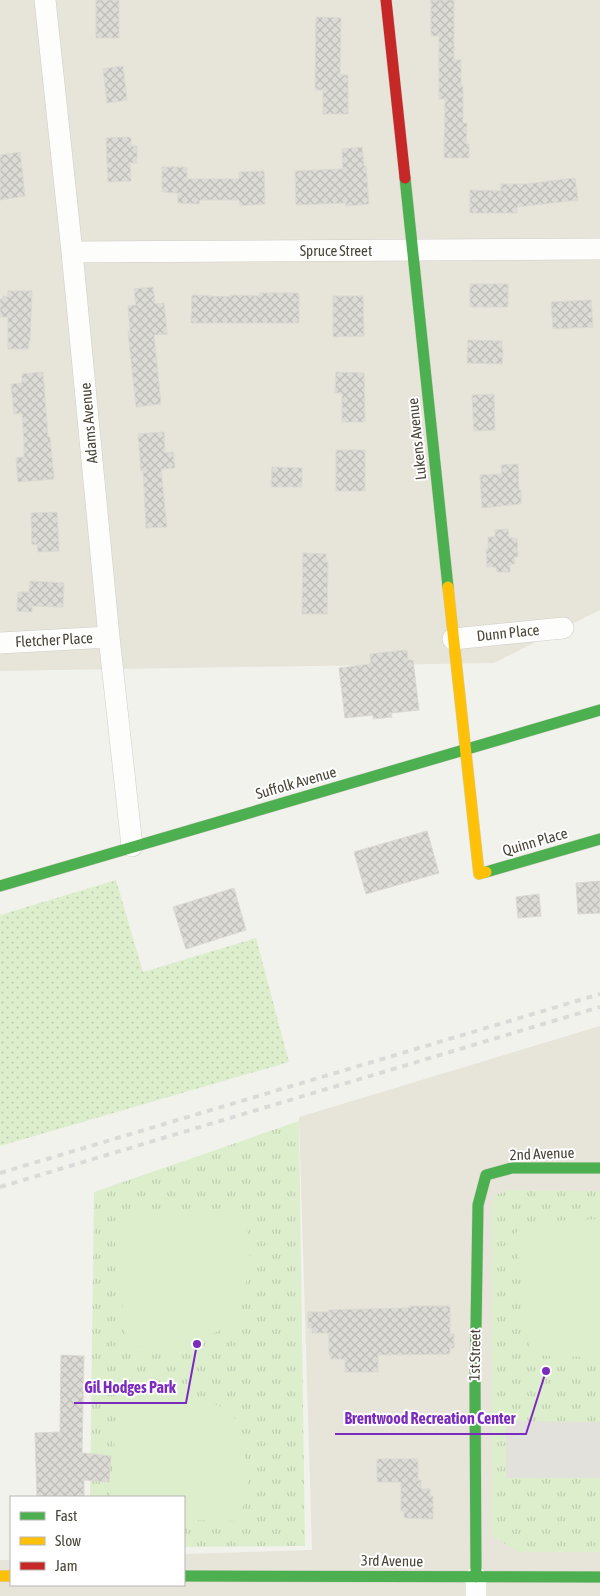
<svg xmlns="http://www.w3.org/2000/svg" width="600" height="1596" viewBox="0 0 600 1596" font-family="'Asap Condensed',sans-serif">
	<defs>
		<pattern id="grass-dots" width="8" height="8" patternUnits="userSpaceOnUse" patternTransform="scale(1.25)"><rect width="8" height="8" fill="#ddeecd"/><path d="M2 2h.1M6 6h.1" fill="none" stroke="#bfcdb1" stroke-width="1.8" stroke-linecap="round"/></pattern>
		<pattern id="park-tufts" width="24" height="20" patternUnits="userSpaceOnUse" patternTransform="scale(1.25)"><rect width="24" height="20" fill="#ddeecd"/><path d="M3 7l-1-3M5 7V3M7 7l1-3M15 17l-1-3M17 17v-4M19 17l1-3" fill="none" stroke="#bfcdb1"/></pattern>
		<pattern id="building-cross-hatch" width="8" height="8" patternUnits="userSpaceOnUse" patternTransform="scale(1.25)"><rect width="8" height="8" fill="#dcdbd5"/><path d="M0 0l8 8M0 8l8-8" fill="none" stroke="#bebdb8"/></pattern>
	</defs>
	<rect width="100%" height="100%" fill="#f2f2ed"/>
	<path fill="#e7e4da" d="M 0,0 L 600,0 L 600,610 L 494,663 L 0,671 Z
		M 600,1026 L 600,1596 L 0,1596 L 0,1560 L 11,1560 L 11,1585 L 184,1585 L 184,1554 L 312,1550 L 299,1117 Z"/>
	<path fill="url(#grass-dots)" d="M 116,880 L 143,972 L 256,938 L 289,1062 L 0,1146 L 0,915 Z"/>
	<path fill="url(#park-tufts)" d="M 299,1121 L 305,1546 L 184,1547 L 184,1497 L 90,1497 L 94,1192 Z
		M 509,1190 L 600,1191 L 600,1552 L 519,1552 L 492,1536 L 492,1206 L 495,1195 Z"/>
	<path fill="#ddeecd" d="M 244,1209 L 251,1264 L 235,1324 L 178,1348 L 127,1346 L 113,1223 L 122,1212 Z
		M 600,1219 L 600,1349 L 581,1357 L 530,1355 L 516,1233 L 525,1222 Z
		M 119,1387 L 175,1387 L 233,1412 L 249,1472 L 240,1521 L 184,1520 L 184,1497 L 110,1497 Z"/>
	<path fill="#e2e1dc" d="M 506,1421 L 600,1422 L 600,1478 L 506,1478 Z"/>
	<path fill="url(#building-cross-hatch)" stroke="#dbd9d3" d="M 96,0 L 119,0 L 119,38 L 96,38 Z
		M 431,0 L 454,0 L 454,60 L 461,60 L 461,86 L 463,86 L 463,123 L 467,123 L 466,144 L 469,144 L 469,158 L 444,158 L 445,99 L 439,99 L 439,36 L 431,36 Z
		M 316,17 L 341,18 L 340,75 L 348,75 L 348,114 L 323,114 L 323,90 L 315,90 Z
		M 123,66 L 127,100 L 107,103 L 103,69 Z
		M 131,137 L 131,146 L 137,146 L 137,163 L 130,163 L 131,181 L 108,182 L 106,138 Z
		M 362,147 L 364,166 L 366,166 L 369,204 L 346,206 L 346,203 L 296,205 L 295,171 L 343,169 L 342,149 Z
		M 20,152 L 25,196 L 0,200 L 0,155 Z
		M 162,167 L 187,167 L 187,179 L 239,179 L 239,172 L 264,171 L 265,204 L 240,206 L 239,200 L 200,200 L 199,204 L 178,203 L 178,193 L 162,192 Z
		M 575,178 L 578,200 L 517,207 L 517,213 L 470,213 L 470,190 L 501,191 L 501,184 L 526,184 Z
		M 470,284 L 508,284 L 508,307 L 470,307 Z
		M 153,287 L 155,304 L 164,303 L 167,334 L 154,335 L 161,404 L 136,407 L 128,332 L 130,331 L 128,306 L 136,305 L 134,289 Z
		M 8,291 L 32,291 L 30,341 L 29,341 L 28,349 L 8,349 L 8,317 L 0,317 L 0,299 L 3,299 L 3,296 L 8,297 Z
		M 260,293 L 299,293 L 299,323 L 191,323 L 192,295 L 231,297 L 231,295 L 260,296 Z
		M 333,296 L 363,296 L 364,336 L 333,337 Z
		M 591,300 L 593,327 L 553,329 L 551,302 Z
		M 468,340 L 502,341 L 502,350 L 503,350 L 502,364 L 467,363 Z
		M 43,372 L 48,437 L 50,437 L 54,479 L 18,482 L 16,458 L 24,457 L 24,442 L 22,413 L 14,414 L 11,384 L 22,383 L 22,374 Z
		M 336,372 L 364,373 L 365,422 L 342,422 L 342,393 L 335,393 Z
		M 494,394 L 495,430 L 474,431 L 472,395 Z
		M 164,432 L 165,453 L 173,452 L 175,468 L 161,469 L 167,527 L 146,528 L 143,470 L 141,471 L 138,434 Z
		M 336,450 L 365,450 L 365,491 L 336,491 Z
		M 518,464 L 519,490 L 521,490 L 521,504 L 482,508 L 480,475 L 502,474 L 501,465 Z
		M 272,467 L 302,468 L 302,487 L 271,487 Z
		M 57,512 L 59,551 L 38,552 L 37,544 L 32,545 L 31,513 Z
		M 508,529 L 509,538 L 517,538 L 518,557 L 514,557 L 515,564 L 510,564 L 510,572 L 497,572 L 496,567 L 487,567 L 486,549 L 488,549 L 488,537 L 495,537 L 495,530 Z
		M 303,553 L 326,554 L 326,562 L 328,562 L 327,614 L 302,614 Z
		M 30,581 L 64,583 L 63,607 L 32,606 L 32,612 L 17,611 L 18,592 L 29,592 Z
		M 407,650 L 408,660 L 413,660 L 419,710 L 391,713 L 392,717 L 373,719 L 373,715 L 345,718 L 339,668 L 371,664 L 370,654 Z
		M 427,831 L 439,873 L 366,894 L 354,852 Z
		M 600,881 L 600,913 L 578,914 L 576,883 Z
		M 234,888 L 246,930 L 186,949 L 173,907 Z
		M 539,894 L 541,916 L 518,918 L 516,897 Z
		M 409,1306 L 450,1306 L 450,1334 L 454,1334 L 454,1348 L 450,1348 L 450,1354 L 378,1355 L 378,1372 L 345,1372 L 345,1359 L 331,1359 L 331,1355 L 329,1355 L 329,1333 L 312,1333 L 312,1328 L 308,1328 L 308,1312 L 329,1312 L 329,1310 L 409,1308 Z
		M 61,1355 L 84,1356 L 82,1453 L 111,1456 L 109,1482 L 84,1480 L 84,1497 L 37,1497 L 35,1433 L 60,1432 Z
		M 377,1459 L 418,1459 L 418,1480 L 421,1480 L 421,1489 L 430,1489 L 430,1496 L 433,1496 L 433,1519 L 404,1518 L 404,1511 L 401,1511 L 401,1482 L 377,1482 Z"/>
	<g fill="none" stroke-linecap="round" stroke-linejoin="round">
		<defs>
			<path id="street" d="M 45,0 L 72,252 L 109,637 L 132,846
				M 72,252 L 600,249
				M 453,639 L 563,628
				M 0,643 L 109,637
				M 476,1577 L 476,1596"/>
			<path id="fast" d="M 405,178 L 448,587
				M 486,872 L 600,839
				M 0,886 L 600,710
				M 184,1576 L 600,1577
				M 476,1577 L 475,1387 L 478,1205 L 486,1175 L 512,1168 L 600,1168"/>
			<path id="slow" d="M 448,587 L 479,874 L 486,872
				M 0,1576 L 11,1576"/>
			<path id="jam" d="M 386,0 L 405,178"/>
		</defs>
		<use href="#street" stroke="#cecdc7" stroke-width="22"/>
		<use href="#fast" stroke="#d2d0c4" stroke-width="12"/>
		<use href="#slow" stroke="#d2d0c4" stroke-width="12"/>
		<use href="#jam" stroke="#d2d0c4" stroke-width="12"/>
		<use href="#street" stroke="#fdfdfc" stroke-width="21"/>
		<use href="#fast" stroke="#4caf50" stroke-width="11"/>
		<use href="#slow" stroke="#ffc107" stroke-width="11"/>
		<use href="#jam" stroke="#c62828" stroke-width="11"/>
		<path stroke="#dadad9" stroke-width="4" stroke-dasharray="6 6" stroke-linecap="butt" d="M 0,1173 L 600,994
			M 0,1187 L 600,1007"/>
	</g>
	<g text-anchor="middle" stroke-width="4" stroke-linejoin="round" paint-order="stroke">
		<g font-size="15" fill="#4a4538" stroke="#fff">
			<text x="336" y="256">Spruce Street</text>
			<text transform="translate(89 423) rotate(-95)" y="5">Adams Avenue</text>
			<text transform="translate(417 439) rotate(-96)" y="5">Lukens Avenue</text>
			<text transform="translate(508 633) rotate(-6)" y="5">Dunn Place</text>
			<text transform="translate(54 640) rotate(-3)" y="5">Fletcher Place</text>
			<text transform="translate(296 783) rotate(-16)" y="5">Suffolk Avenue</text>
			<text transform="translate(535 842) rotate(-16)" y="5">Quinn Place</text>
			<text transform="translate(542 1154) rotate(-2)" y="5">2nd Avenue</text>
			<text transform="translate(475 1355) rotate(-89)" y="5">1st Street</text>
			<text transform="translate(392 1561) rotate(1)" y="5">3rd Avenue</text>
		</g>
	</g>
	<path fill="none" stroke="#7b2cbf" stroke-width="2" d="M197 1344L186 1403H74M546 1371L526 1434H335"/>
	<g fill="#7b2cbf" stroke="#fff" stroke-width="2">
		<circle cx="197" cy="1344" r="5"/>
		<circle cx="546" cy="1371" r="5"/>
	</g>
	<g font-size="16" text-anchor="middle" font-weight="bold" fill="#7b2cbf" stroke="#fff" stroke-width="4" stroke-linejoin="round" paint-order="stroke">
		<text x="130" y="1393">Gil Hodges Park</text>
		<text x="430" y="1424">Brentwood Recreation Center</text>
	</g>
	<rect x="10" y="1496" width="175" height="90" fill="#ffffff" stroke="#b7b5af"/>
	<rect x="20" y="1512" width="25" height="8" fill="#4caf50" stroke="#b7b5af"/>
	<text x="55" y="1521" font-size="15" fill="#4a4538">Fast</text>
	<rect x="20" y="1537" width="25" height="8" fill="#ffc107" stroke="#b7b5af"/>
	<text x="55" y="1546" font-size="15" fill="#4a4538">Slow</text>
	<rect x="20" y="1562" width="25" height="8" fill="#c62828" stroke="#b7b5af"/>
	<text x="55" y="1571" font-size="15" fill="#4a4538">Jam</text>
</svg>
